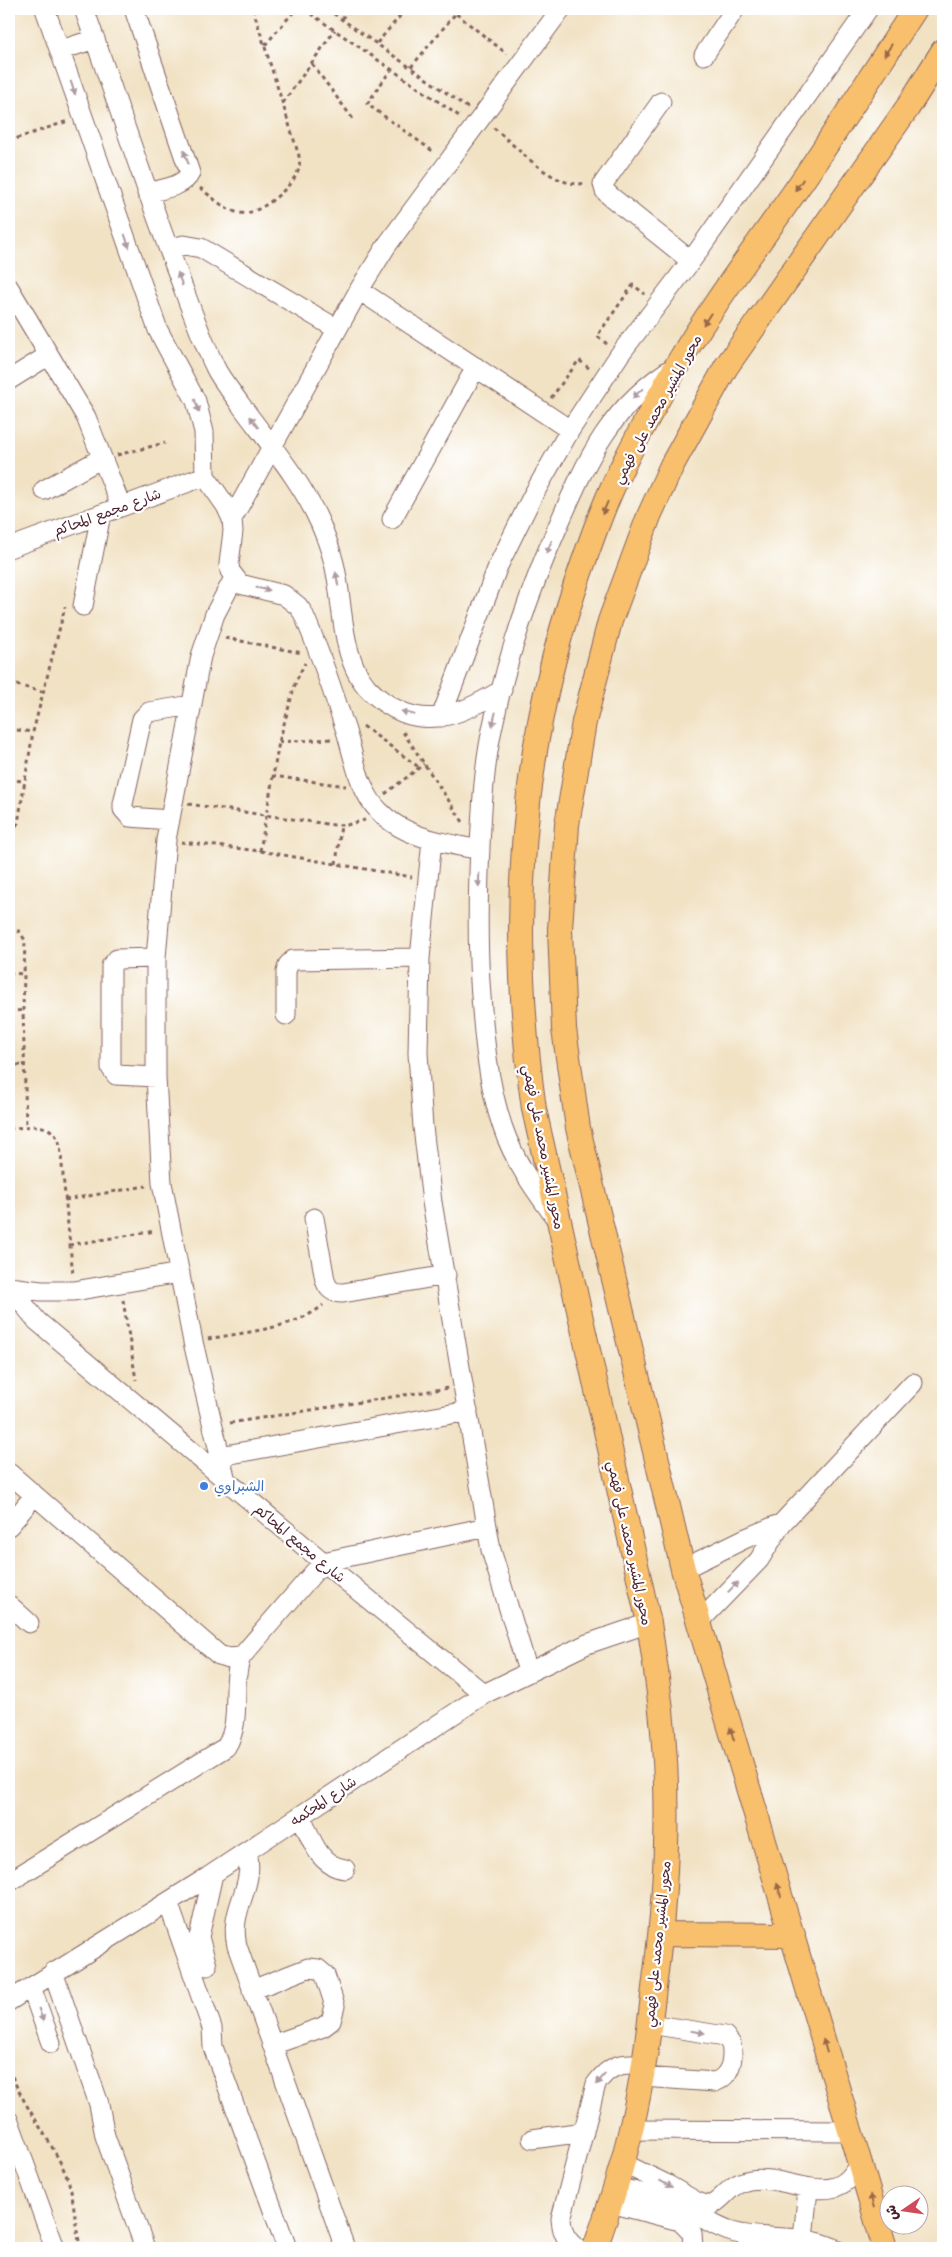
<svg xmlns="http://www.w3.org/2000/svg" width="952" height="2257" viewBox="0 0 952 2257" font-family="Mali,'Playpen Sans Arabic',sans-serif">
	<rect width="100%" height="100%" fill="#fff"/>
	<filter id="ink" filterUnits="userSpaceOnUse"><feTurbulence type="fractalNoise" baseFrequency=".02" numOctaves="2"/><feDisplacementMap in="SourceGraphic" scale="10" xChannelSelector="R" yChannelSelector="G"/><feConvolveMatrix kernelMatrix="1 2 1 2 8 2 1 2 1" color-interpolation-filters="sRGB"/></filter>
	<filter id="wash" filterUnits="userSpaceOnUse"><feTurbulence type="fractalNoise" baseFrequency=".0096" numOctaves="4" result="noise"/><feDisplacementMap in="SourceGraphic" scale="20" xChannelSelector="R" yChannelSelector="G"/><feGaussianBlur stdDeviation="1.12" result="paint"/><feColorMatrix in="noise" values="0 0 0 0 0 0 0 0 0 0 0 0 0 0 0 0 0 1.4 0 .05"/><feComposite in="paint" operator="in"/></filter>
	<g filter="url(#wash)">
		<rect width="100%" height="100%" fill="#f1e2c4"/>
	</g>
	<g filter="url(#ink)">
		<g fill="none" stroke-linecap="round" stroke-linejoin="round">
			<defs>
				<path id="minor" d="M 45,9 L 158,330 L 196,401 L 204,432 L 205,476 L 226,506 L 232,519 L 233,531 L 229,564 L 230,571 L 240,584 L 284,595 L 298,606 L 303,613 C 320,651 333,692 346,731 C 354,757 359,791 379,811 C 404,838 446,843 480,850
					M 84,9 C 113,89 139,170 169,250 C 184,289 197,329 215,367 C 221,380 232,392 240,404 C 268,442 301,480 320,523 C 328,541 334,559 337,578 C 344,617 342,668 375,695 C 420,734 458,716 502,690
					M 134,9 L 190,173 C 184,187 161,189 147,193
					M 61,50 L 95,39
					M 704,55 L 735,9
					M 661,102 L 603,184 L 605,191 L 610,196 L 691,261
					M 169,249 L 184,245 L 201,248 L 337,329
					M 9,288 L 86,417 L 121,506
					M 359,290 L 570,430
					M 9,380 L 49,355
					M 44,490 L 102,458
					M 232,519 L 359,290 L 387,245 L 561,9
					M 392,519 L 476,367
					M 9,548 L 205,476
					M 83,606 L 101,514
					M 441,717 L 498,566 L 532,497 L 570,430 L 620,354 L 691,261 L 868,9
					M 169,820 L 130,817 L 123,809 L 123,804 L 142,719 L 149,712 L 192,705
					M 432,840 L 420,958 L 418,1053 L 423,1127 L 432,1202 L 491,1550 L 528,1671
					M 156,958 L 117,959 L 111,966 L 111,1068 L 116,1075 L 156,1077
					M 286,1015 L 286,972 L 288,965 L 293,960 L 420,958
					M 314,1218 L 325,1280 C 328,1290 333,1293 343,1293 L 446,1275
					M 557,1220 C 536,1191 515,1163 503,1128 C 487,1082 483,1029 480,981 C 477,936 478,891 480,846 C 482,805 484,765 493,725 C 507,657 530,590 558,526 C 588,457 611,405 677,365
					M 9,1286 L 37,1321 L 323,1562 L 484,1694
					M 9,1287 L 41,1291 L 74,1291 L 180,1273
					M 220,1456 L 468,1411
					M 9,1473 L 219,1655 L 229,1658 L 241,1657
					M 226,1481 L 193,1342 L 162,1183 L 156,1077 L 156,958 L 166,840 L 201,656 L 215,614 L 234,578
					M 9,1526 L 34,1496
					M 683,1569 L 744,1539 L 782,1523
					M 9,1605 L 29,1623
					M 699,1622 L 759,1560 L 782,1523 L 913,1383
					M 301,1816 C 311,1838 318,1866 345,1869
					M 247,1851 C 256,1889 228,1908 237,1946 L 345,2248
					M 9,1882 L 226,1747 C 243,1720 230,1686 241,1657 L 323,1562 L 487,1527
					M 168,1902 L 212,2028 L 213,2047 L 287,2248
					M 207,1966 L 199,1937 L 213,1874
					M 53,1972 L 99,2104 L 105,2136 L 145,2248
					M 31,1987 L 51,2043
					M 252,1990 L 308,1968 L 318,1969 L 325,1975 L 335,2006 L 331,2021 L 323,2027 L 272,2045
					M 9,2001 L 208,1877 L 484,1694 L 587,1644 L 649,1623
					M 642,2077 L 715,2082 C 731,2076 734,2059 731,2044 L 725,2036 L 650,2024
					M 9,2121 L 55,2248
					M 631,2130 L 849,2131
					M 532,2139 L 584,2132
					M 622,2163 L 666,2184 L 697,2202 L 709,2206 C 724,2201 727,2184 750,2180 C 787,2173 840,2215 860,2160
					M 615,2187 C 638,2193 664,2196 685,2208 C 701,2216 714,2227 732,2232 C 768,2242 797,2232 834,2248
					M 611,2203 L 680,2221 L 692,2233 L 693,2248
					M 803,2238 L 808,2189
					M 576,2248 C 566,2240 562,2232 561,2219 L 596,2084 C 610,2064 621,2063 645,2064"/>
				<path id="major" d="M 661,1934 L 793,1935
					M 595,2248 C 609,2209 622,2169 631,2129 C 643,2080 649,2030 655,1980 C 665,1902 670,1824 664,1746 C 662,1705 655,1664 649,1623 L 534,1109 C 509,932 519,754 576,584 C 590,543 605,500 625,461 C 641,429 659,397 677,365 C 716,298 765,236 809,171 C 845,117 880,63 915,9
					M 885,2248 L 683,1569 L 578,1128 L 564,1029 L 560,929 L 567,825 L 584,722 L 610,621 L 649,516 L 672,465 L 726,367 L 908,107 L 943,51"/>
			</defs>
			<use href="#minor" stroke="#846361" stroke-width="21"/>
			<use href="#major" stroke="#846361" stroke-width="26"/>
			<path stroke="#846361" stroke-width="3" stroke-dasharray="4 4" stroke-linecap="butt" d="M 304,9 L 462,118
				M 327,9 L 468,108
				M 450,9 L 507,54
				M 342,19 L 351,9
				M 377,43 L 406,9
				M 265,45 L 296,9
				M 312,64 L 353,119
				M 411,67 L 456,13
				M 392,68 L 367,104 L 434,152
				M 283,103 L 335,30
				M 494,128 C 517,147 555,191 586,183
				M 9,141 L 68,121
				M 200,188 C 212,197 226,211 240,213 C 258,216 288,190 296,175 C 300,169 300,163 299,156 L 253,9
				M 607,344 L 597,336 L 633,285 L 645,294
				M 551,398 L 579,360 L 590,369
				M 117,455 L 165,443
				M 225,638 L 302,653
				M 9,683 L 43,692
				M 363,726 L 420,768
				M 9,729 L 33,732
				M 403,732 L 463,822
				M 279,742 L 332,739
				M 272,776 L 346,786
				M 9,780 L 24,781
				M 385,794 L 424,764
				M 188,804 L 334,825 L 347,825 L 365,820
				M 9,829 L 13,829 L 18,823 L 33,732 L 65,607
				M 181,842 L 260,851 L 412,877
				M 260,851 L 279,742 L 296,681 L 305,663
				M 336,864 L 341,825
				M 9,931 L 19,931 L 25,940 L 23,1010 L 26,1127
				M 9,973 L 23,974
				M 9,1012 L 23,1010
				M 9,1065 L 24,1065
				M 9,1129 C 30,1127 52,1119 60,1145 L 73,1275
				M 65,1200 L 146,1186
				M 69,1245 L 155,1231
				M 123,1300 L 136,1380
				M 208,1339 C 244,1332 295,1329 323,1305
				M 230,1423 L 448,1388
				M 9,2069 C 23,2106 48,2135 64,2170 C 76,2195 73,2222 81,2248"/>
			<use href="#minor" stroke="#fff" stroke-width="19"/>
			<use href="#major" stroke="#f8bf6c" stroke-width="24"/>
		</g>
		<defs><path id="oneway-solid" d="M-6-.8H1V-3.2L6.5 0L1 3.2V.8H-6Z" transform="scale(1.25)"/></defs>
		<g fill="#986748">
			<use href="#oneway-solid" transform="translate(888 50) rotate(123)"/>
			<use href="#oneway-solid" transform="translate(799 185) rotate(125)"/>
			<use href="#oneway-solid" transform="translate(707 319) rotate(123)"/>
			<use href="#oneway-solid" transform="translate(605 508) rotate(113)"/>
			<use href="#oneway-solid" transform="translate(732 1734) rotate(-107)"/>
			<use href="#oneway-solid" transform="translate(779 1890) rotate(-107)"/>
			<use href="#oneway-solid" transform="translate(825 2046) rotate(-106)"/>
			<use href="#oneway-solid" transform="translate(872 2201) rotate(-106)"/>
		</g>
		<g fill="#ae9aa0">
			<use href="#oneway-solid" transform="translate(73 88) rotate(71)"/>
			<use href="#oneway-solid" transform="translate(186 157) rotate(-109)"/>
			<use href="#oneway-solid" transform="translate(127 241) rotate(71)"/>
			<use href="#oneway-solid" transform="translate(180 279) rotate(-110)"/>
			<use href="#oneway-solid" transform="translate(638 393) rotate(138)"/>
			<use href="#oneway-solid" transform="translate(197 406) rotate(72)"/>
			<use href="#oneway-solid" transform="translate(254 422) rotate(-126)"/>
			<use href="#oneway-solid" transform="translate(549 547) rotate(113)"/>
			<use href="#oneway-solid" transform="translate(337 579) rotate(-100)"/>
			<use href="#oneway-solid" transform="translate(263 589) rotate(11)"/>
			<use href="#oneway-solid" transform="translate(408 713) rotate(-164)"/>
			<use href="#oneway-solid" transform="translate(494 719) rotate(104)"/>
			<use href="#oneway-solid" transform="translate(479 880) rotate(92)"/>
			<use href="#oneway-solid" transform="translate(733 1587) rotate(-46)"/>
			<use href="#oneway-solid" transform="translate(41 2015) rotate(70)"/>
			<use href="#oneway-solid" transform="translate(698 2032) rotate(9)"/>
			<use href="#oneway-solid" transform="translate(601 2079) rotate(128)"/>
			<use href="#oneway-solid" transform="translate(666 2184) rotate(28)"/>
		</g>
	</g>
	<circle fill="#3f7fe0" stroke="#fff" stroke-width="2" cx="204" cy="1486" r="5"/>
	<g text-anchor="middle" stroke-width="4.5" stroke-linejoin="round" paint-order="stroke">
		<g font-size="14" fill="#4a1f2b" stroke="#fff">
			<text transform="translate(657 409) rotate(-61)" y="5">محور المشير محمد على فهمي</text>
			<text transform="translate(107 512) rotate(-20)" y="5">شارع مجمع المحاكم</text>
			<text transform="translate(544 1147) rotate(79)" y="5">محور المشير محمد على فهمي</text>
			<text transform="translate(300 1543) rotate(40)" y="5">شارع مجمع المحاكم</text>
			<text transform="translate(630 1543) rotate(78)" y="5">محور المشير محمد على فهمي</text>
			<text transform="translate(323 1801) rotate(-34)" y="5">شارع المحكمه</text>
			<text transform="translate(657 1944) rotate(-84)" y="5">محور المشير محمد على فهمي</text>
		</g>
		<g font-size="14" fill="#366cbe" stroke="#fff" text-anchor="start">
			<text x="214" y="1491">الشبراوي</text>
		</g>
	</g>
	<rect width="952" height="2257" fill="none" stroke="#fff" stroke-width="30"/>
	<g transform="translate(904 2210) rotate(257)"><circle r="24" fill="#ffffff" stroke="#b7a5aa"/>
	<path d="M0-4L9 19L0 12L-9 19Z" fill="#d1495b"/>
	<text y="-8" font-size="14" font-weight="bold" text-anchor="middle" fill="#4a1f2b">ش</text>
	</g>
</svg>
